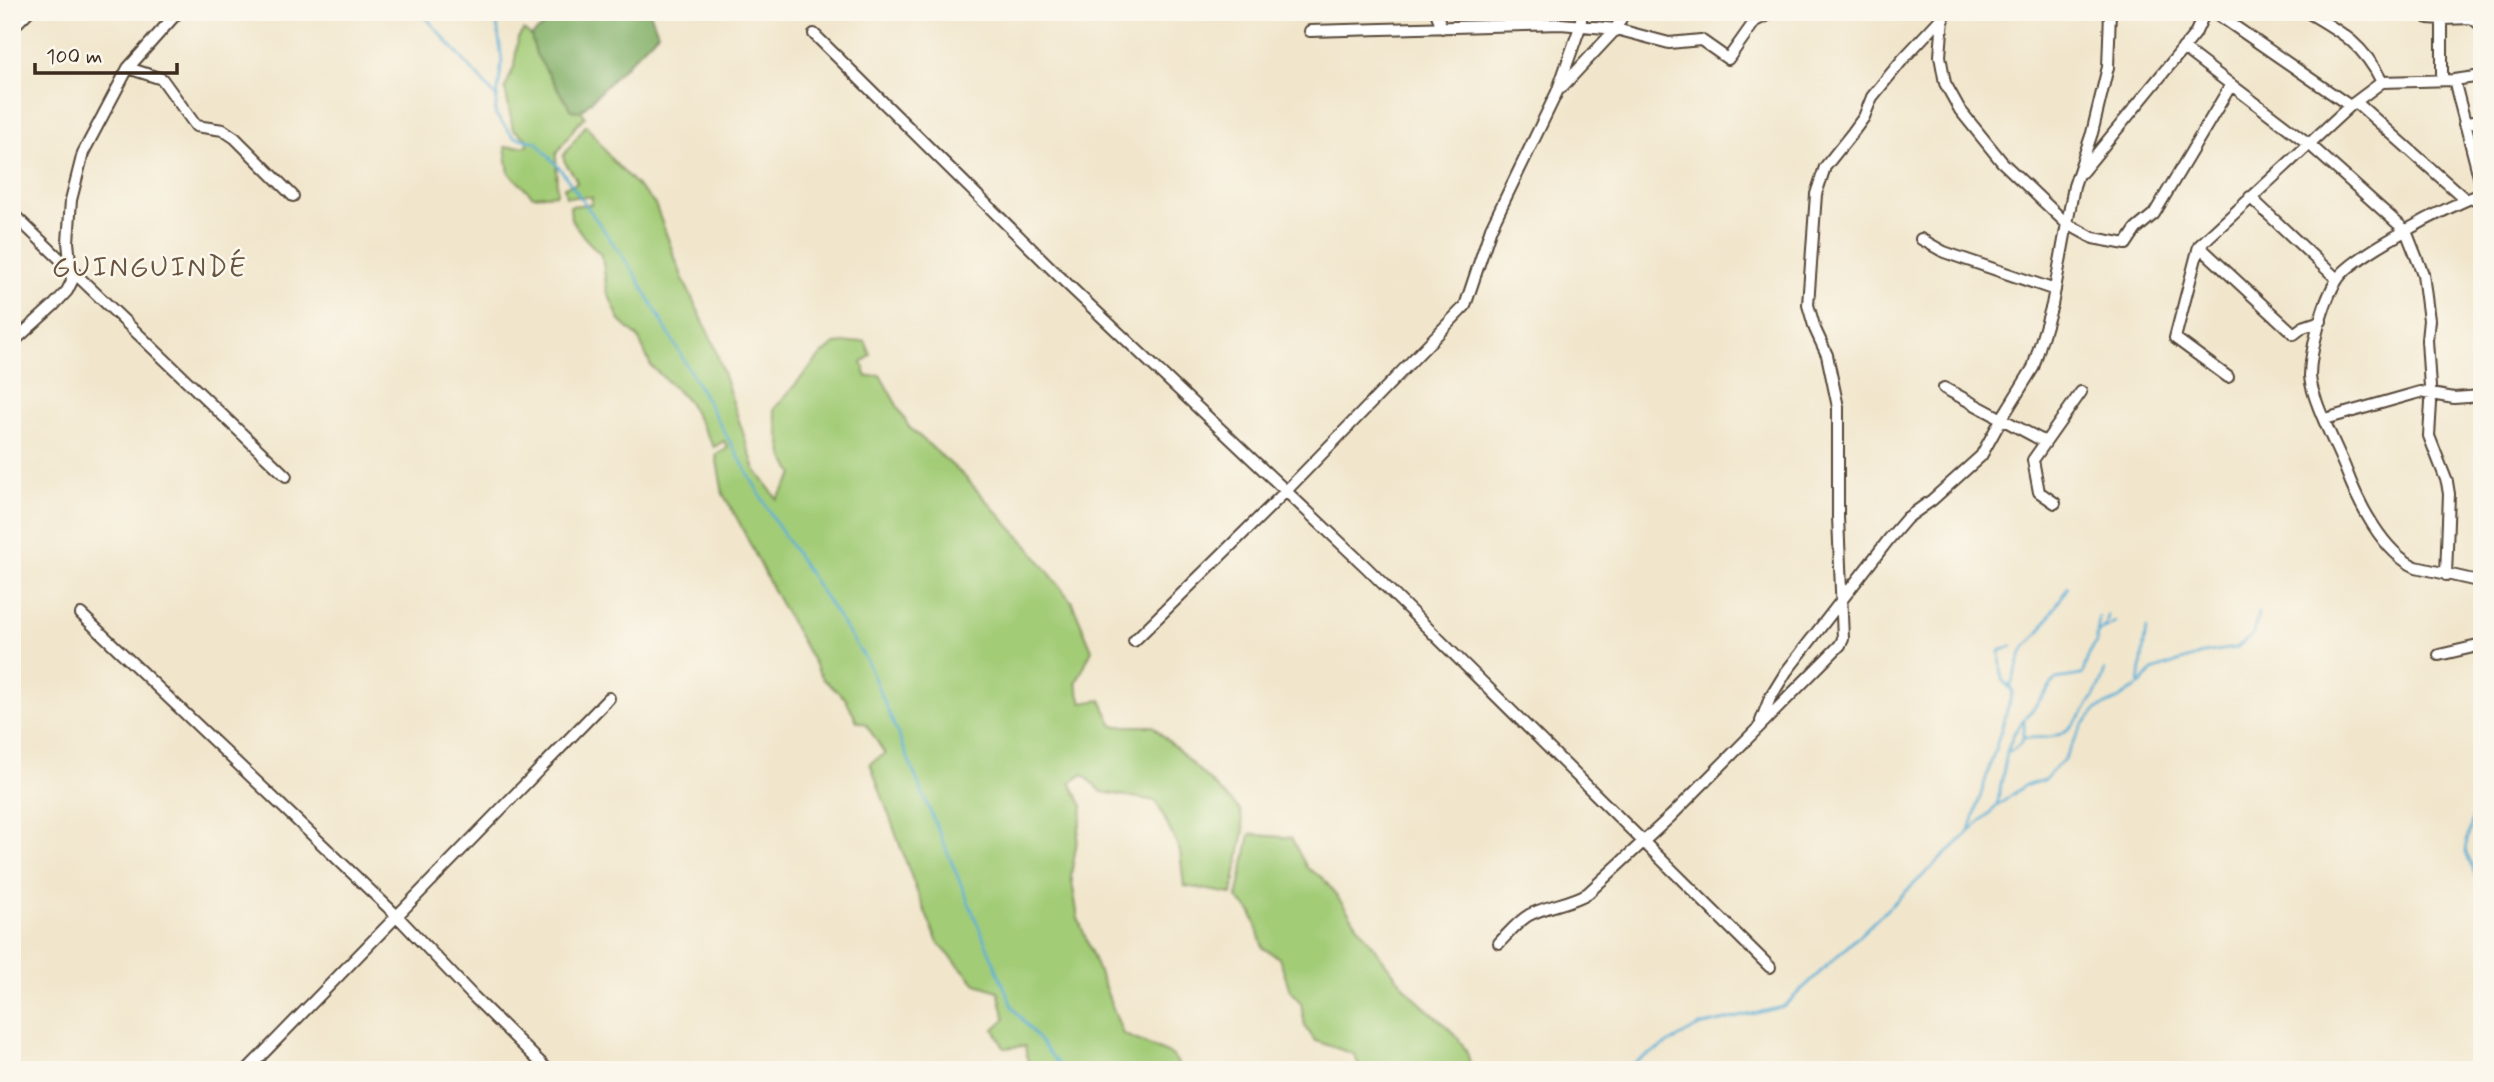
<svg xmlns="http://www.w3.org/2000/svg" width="2494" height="1082" viewBox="0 0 2494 1082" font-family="Mynerve,sans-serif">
	<rect width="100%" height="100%" fill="#fbf7ec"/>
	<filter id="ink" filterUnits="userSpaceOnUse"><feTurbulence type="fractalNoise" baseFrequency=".0143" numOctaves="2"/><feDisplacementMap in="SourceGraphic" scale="14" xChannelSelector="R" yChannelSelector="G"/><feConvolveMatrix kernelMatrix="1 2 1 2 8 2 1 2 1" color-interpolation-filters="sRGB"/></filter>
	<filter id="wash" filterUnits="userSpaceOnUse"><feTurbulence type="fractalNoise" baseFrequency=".00686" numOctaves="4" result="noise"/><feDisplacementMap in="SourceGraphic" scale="28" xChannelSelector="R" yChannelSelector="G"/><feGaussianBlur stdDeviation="1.57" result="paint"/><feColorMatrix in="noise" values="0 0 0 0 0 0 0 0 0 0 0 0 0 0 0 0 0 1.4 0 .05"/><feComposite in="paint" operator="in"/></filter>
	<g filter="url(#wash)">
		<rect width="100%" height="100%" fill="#f1e6cc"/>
		<path fill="#a3cc77" stroke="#6f7b4a" stroke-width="2" d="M 524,30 L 531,36 L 536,54 L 571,110 L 581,111 L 585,117 L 578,123 L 556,154 L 557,194 L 533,196 L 509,173 L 505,147 L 528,146 L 526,138 L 513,129 L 505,88 L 514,67 L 518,38 Z
			M 586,125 L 613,161 L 655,204 L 683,279 L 713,342 L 755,469 L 777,499 L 794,474 L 784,458 L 774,409 L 821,355 L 835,344 L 865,341 L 871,355 L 862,363 L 867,377 L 880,375 L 909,427 L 963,475 L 1028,546 L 1072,602 L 1092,650 L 1076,683 L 1082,703 L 1101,700 L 1113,726 L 1153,726 L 1240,810 L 1244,830 L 1232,894 L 1184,886 L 1180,851 L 1156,801 L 1102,792 L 1083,774 L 1070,783 L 1083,806 L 1071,875 L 1078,918 L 1123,1034 L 1172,1055 L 1183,1070 L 1029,1070 L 1025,1046 L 1004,1048 L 994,1029 L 1005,1019 L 998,991 L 976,984 L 938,943 L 917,892 L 870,763 L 885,754 L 866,724 L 857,721 L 845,698 L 823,679 L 774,592 L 738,520 L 723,494 L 716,455 L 728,448 L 724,441 L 714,447 L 687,400 L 651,366 L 638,337 L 620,321 L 607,291 L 602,256 L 584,237 L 571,219 L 570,206 L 592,204 L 592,197 L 566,197 L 564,187 L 577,183 C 575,172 565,168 563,156 Z
			M 1250,834 L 1291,838 L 1307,868 L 1323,878 C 1353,916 1379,959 1412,995 C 1431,1016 1472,1038 1470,1070 L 1361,1070 L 1354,1054 L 1315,1041 L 1305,1026 L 1301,1003 L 1290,990 L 1279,958 L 1263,948 L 1252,913 L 1237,898 Z"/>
		<path fill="#82b068" stroke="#5e6d43" stroke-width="2" d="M 561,12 L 650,12 L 658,33 L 581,111 L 571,110 L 536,54 L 531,36 Z"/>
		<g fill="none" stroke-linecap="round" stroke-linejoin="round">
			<path stroke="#5aaed6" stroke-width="2.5" d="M 421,12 L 497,98 L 495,114 L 514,137 L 536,142 L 561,170 L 635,274 L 776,523 L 867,661 L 1013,1008 L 1063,1070
				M 497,98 L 502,61 L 497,23 L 498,12
				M 2102,630 L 2115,622
				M 2098,633 L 2106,624 L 2108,615
				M 2139,684 L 2146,628
				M 2010,688 L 2023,650 L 2038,634 L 2068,587
				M 2025,738 C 2034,737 2049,739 2058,735 C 2078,727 2100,690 2105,670
				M 2009,752 C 2024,744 2025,737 2024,721
				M 1997,806 L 2007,752 L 2014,733 L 2056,679 L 2082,675 L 2089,654 L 2096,642 L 2099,617
				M 2474,812 L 2465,849 L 2482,892
				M 1970,830 L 2013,691 L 2002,680 L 2000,651 L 2012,646
				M 1621,1070 L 1699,1026 L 1783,1007 L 1997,806 L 2024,786 L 2044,780 L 2064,759 L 2083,725 L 2097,709 L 2119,699 L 2141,684 L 2152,671 L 2208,652 L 2236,648 L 2254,634 L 2258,613"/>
		</g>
	</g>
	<g filter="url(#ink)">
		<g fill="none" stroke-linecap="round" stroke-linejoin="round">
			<defs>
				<path id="minor" d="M 1436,12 L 1442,28
					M 2214,12 L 2350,106
					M 2307,12 C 2342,32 2364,45 2382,82
					M 2423,12 L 2428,18 L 2442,19 L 2442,80
					M 1943,18 L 1940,56 L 1945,83 L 1960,110 L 2002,162 L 2066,223 L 2093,238 L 2126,244 L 2136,229 L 2154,214 L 2231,85
					M 2442,19 L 2472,18 L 2482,26
					M 12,28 L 28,12
					M 1310,31 L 1561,24 L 1616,29 L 1669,43 L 1701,40 L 1728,59 L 1755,21 L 1774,12
					M 814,34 L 1062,279 L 1366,567 L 1770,967
					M 2183,48 L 2309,144 L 2406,231 L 2423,274 L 2429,320 L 2427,340 L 2431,403 L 2429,436 L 2447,482 L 2449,494 L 2446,575
					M 128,68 L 162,79 L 196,126 L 223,130 L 235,138 L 293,196
					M 2454,80 L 2482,188
					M 1561,88 L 1616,29 L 1624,12
					M 2356,102 L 2465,199
					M 2464,124 L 2482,120
					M 2082,172 L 2195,34 L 2205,12
					M 2482,194 C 2455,202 2350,257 2337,280 C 2323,301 2310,352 2310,376 C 2311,398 2337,447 2346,470 C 2358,502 2383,553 2416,567 L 2482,582
					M 2250,197 L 2337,279
					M 12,213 L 286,476
					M 1921,239 L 1944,252 L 2055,290
					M 2199,246 L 2294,334 L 2303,327 L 2321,321
					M 12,343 L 54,305 L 67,291 L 72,281 L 68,242 L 71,200 L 83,153 L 128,68 L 178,12
					M 2228,377 L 2175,338 L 2199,246 L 2350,106 L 2382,82 L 2454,80 L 2482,76
					M 1944,388 L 2045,442
					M 2325,419 L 2420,392 L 2454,398 L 2482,396
					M 2055,503 L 2039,492 L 2033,460 L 2081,392
					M 81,614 L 396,915 L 473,996 L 548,1070
					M 1134,641 L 1285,492 L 1465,306 L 1491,228 L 1557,92 L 1580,27 L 1582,12
					M 2439,655 L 2482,645
					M 1761,721 L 1770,698 L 1786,672 L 1889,539 L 1907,518 L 1932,500 L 1981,456 L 2002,418 L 2033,368 L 2052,305 L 2074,186 L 2092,133 L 2108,67 L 2110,12
					M 1499,943 C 1509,933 1517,922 1529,915 C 1548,905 1570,904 1588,893 L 1671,816 L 1840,645 L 1843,639 L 1838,517 L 1838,407 L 1827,355 L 1815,329 L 1808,305 L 1816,194 L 1825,167 L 1853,132 L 1864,117 L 1872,97 L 1903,59 L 1947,12
					M 247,1070 L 609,698"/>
			</defs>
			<use href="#minor" stroke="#564638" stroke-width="14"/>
			<use href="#minor" stroke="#fff" stroke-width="10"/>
		</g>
	</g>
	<g text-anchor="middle" stroke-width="5" stroke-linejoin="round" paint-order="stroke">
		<g font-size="28" letter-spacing="2" fill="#69543f" stroke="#fbf7ec">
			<text x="150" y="276">GUINGUINDÉ</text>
		</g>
	</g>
	<rect width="2494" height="1082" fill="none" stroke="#fbf7ec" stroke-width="42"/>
	<path d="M35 63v10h142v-10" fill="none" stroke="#3b2a1e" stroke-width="3.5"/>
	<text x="46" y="63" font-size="21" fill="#3b2a1e" stroke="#fbf7ec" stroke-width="5" paint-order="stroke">100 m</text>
</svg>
